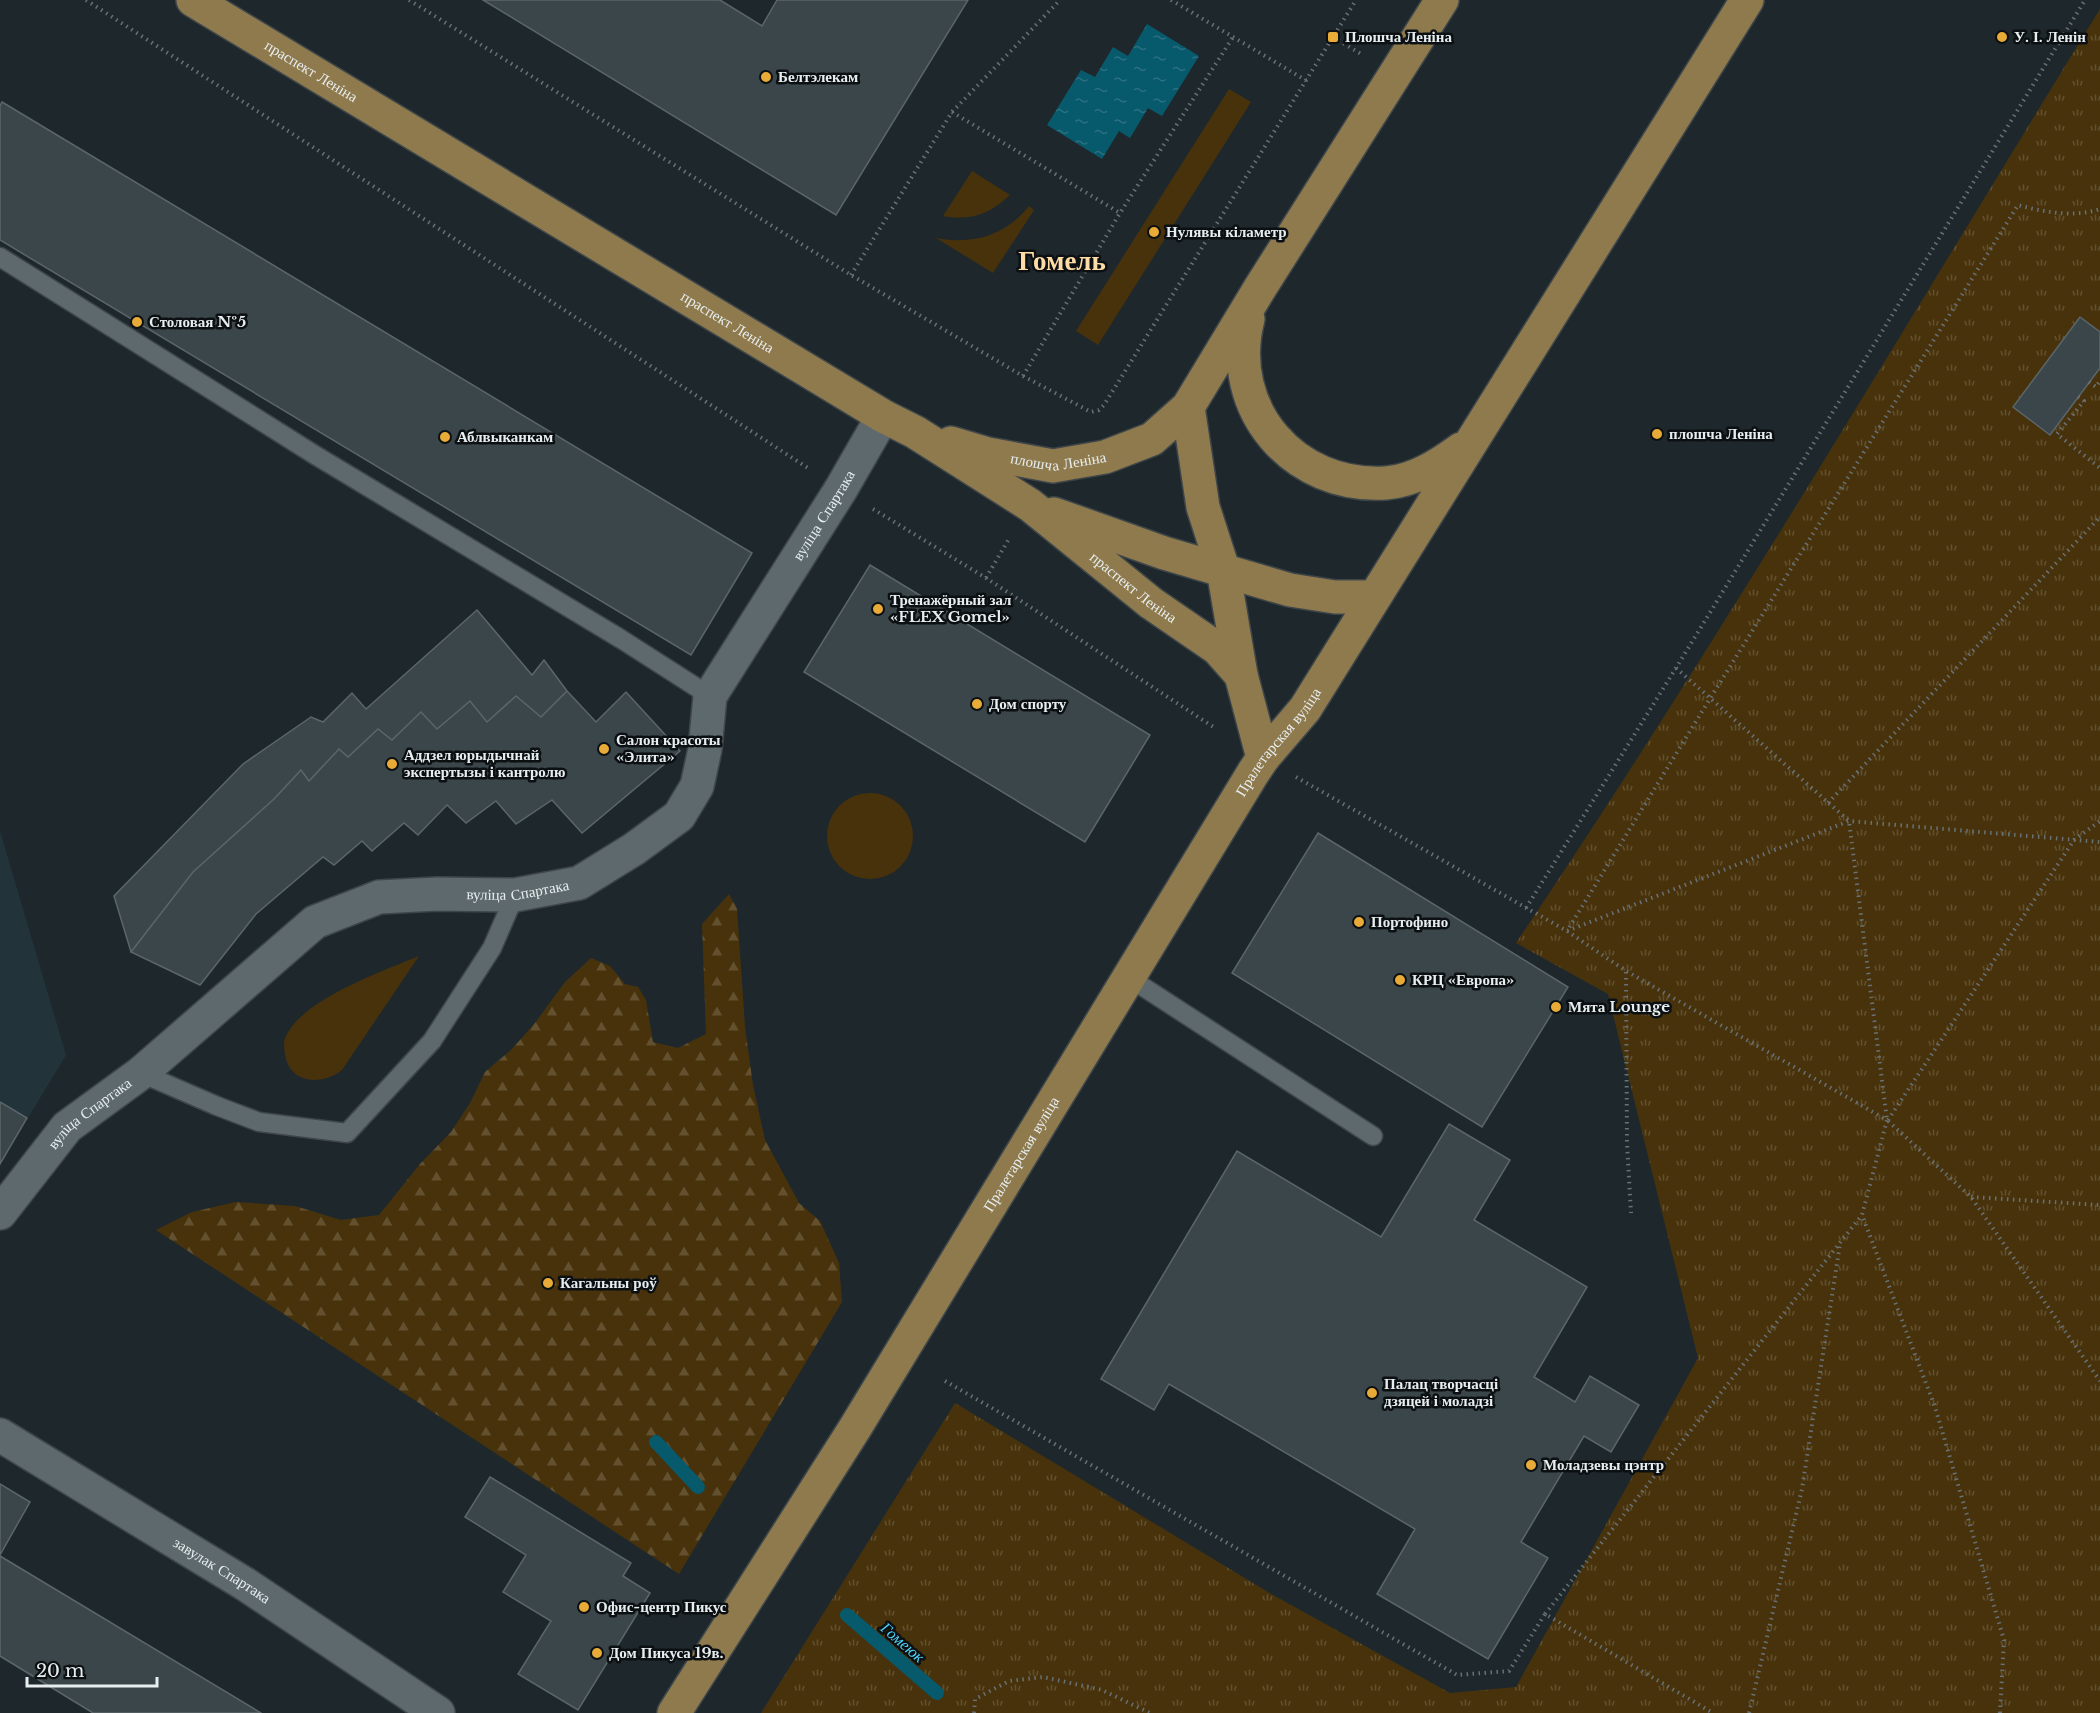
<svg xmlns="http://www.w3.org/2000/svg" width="2100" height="1713" viewBox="0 0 2100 1713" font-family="'Libre Baskerville',serif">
	<defs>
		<pattern id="forest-firs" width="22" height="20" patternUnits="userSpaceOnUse" patternTransform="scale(1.5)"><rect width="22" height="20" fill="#47320b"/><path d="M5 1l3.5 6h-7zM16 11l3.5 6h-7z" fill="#62502f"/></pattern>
		<pattern id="park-tufts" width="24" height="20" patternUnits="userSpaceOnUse" patternTransform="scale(1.5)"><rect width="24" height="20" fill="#47320b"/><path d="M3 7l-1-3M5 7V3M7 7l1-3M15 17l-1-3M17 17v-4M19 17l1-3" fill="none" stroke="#62502f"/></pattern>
		<pattern id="water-ripples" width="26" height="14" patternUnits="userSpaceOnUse" patternTransform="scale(1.5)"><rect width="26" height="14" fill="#07596c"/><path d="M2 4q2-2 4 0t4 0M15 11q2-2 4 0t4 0" fill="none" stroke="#2b7181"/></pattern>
	</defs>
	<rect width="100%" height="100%" fill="#1e282c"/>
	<path fill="#223439" d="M 0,831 L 66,1055 L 0,1164 Z"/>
	<path fill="#47320b" d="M 1229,89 L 1251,102 L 1098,345 L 1076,331 Z
		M 972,171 L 1010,195 C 990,214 971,221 943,216 Z
		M 1029,206 L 1034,210 L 993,273 L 936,238 C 973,245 1005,236 1029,206 Z
		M827 836a43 43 0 1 1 86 0a43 43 0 1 1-86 0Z
		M 419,956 L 342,1070 C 322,1086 289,1084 285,1054 C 284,1048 283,1041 286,1036 C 303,999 383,971 419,956 Z"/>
	<path fill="url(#forest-firs)" d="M 729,894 L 737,909 L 745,1027 L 753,1085 L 765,1140 L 799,1203 L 820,1221 L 839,1263 L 842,1302 L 679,1574 L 156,1230 L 192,1212 L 236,1202 L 295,1206 L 341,1220 L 379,1215 L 420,1164 L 451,1132 L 470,1103 L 485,1072 L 511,1050 L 535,1023 L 565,982 L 591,958 L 610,966 L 625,984 L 638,987 L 646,1000 L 653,1042 L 678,1048 L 706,1034 L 702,924 Z"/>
	<path fill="url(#park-tufts)" d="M 2100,9 L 2100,1713 L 761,1713 L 955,1403 L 1273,1595 L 1450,1693 L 1516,1687 L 1698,1358 L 1608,994 L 1516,943 C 1721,638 1908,321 2100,9 Z"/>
	<path fill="url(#water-ripples)" d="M 1147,24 L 1199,56 L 1162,116 L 1148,108 L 1130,138 L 1119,131 L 1102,159 L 1047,125 L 1081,70 L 1095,77 L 1113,47 L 1128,56 Z"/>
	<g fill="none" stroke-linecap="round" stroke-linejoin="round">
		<path stroke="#07596c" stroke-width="14" d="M 656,1442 L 698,1487
			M 847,1615 L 937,1693"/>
	</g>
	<path fill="#3b464a" stroke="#5b666a" stroke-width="1.5" d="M 483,0 L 720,0 L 762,26 L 777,0 L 968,0 L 836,215 Z
		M 2,102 L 752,553 L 691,655 L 0,240 L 0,106 Z
		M 2080,317 L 2100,332 L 2100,368 L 2050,435 L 2013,407 Z
		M 870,565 L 1150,735 L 1085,842 L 804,672 Z
		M 477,610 L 532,675 L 544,660 L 567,691 L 541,717 L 516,696 L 487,722 L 470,701 L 437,729 L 421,712 L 392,740 L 378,729 L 348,757 L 339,749 L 309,781 L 301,770 L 274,799 L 193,872 L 131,952 L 114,896 L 243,764 L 311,717 L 323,722 L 352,693 L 366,709 Z
		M 567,691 L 596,722 L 626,692 L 680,751 L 582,833 L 552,800 L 516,824 L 496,801 L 466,823 L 447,805 L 418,835 L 404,823 L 372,851 L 362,841 L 334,865 L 323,857 L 256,914 L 200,985 L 131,952 L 193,872 L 274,799 L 301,770 L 309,781 L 339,749 L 348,757 L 378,729 L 392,740 L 421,712 L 437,729 L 470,701 L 487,722 L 516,696 L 541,717 Z
		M 1318,833 L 1568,987 L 1482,1127 L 1232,973 Z
		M 0,1102 L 27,1118 L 0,1164 Z
		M 1449,1124 L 1510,1160 L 1474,1220 L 1587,1287 L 1534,1377 L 1575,1402 L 1590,1376 L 1639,1405 L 1611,1452 L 1584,1436 L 1521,1542 L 1548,1558 L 1488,1659 L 1377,1594 L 1415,1529 L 1169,1384 L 1154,1410 L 1101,1379 L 1237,1151 L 1381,1237 Z
		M 490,1477 L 631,1563 L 623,1576 L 650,1593 L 578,1710 L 518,1674 L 551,1621 L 503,1592 L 526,1555 L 465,1517 Z
		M 0,1484 L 30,1502 L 0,1555 Z
		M 0,1556 L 261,1713 L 93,1713 L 0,1656 Z"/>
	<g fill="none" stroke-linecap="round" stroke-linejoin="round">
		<defs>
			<path id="lane" d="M 0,257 L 315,455 L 621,639 L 710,696
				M 1128,977 L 1373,1136
				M 141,1073 L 217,1106 L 259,1122 L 347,1133 L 432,1041 L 492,948 L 515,895"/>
			<g id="street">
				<path id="s1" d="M 0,1213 L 67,1127 L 141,1073 L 315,922 L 379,897 L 437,894 L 515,895 L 579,883 L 634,849 L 679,816 L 697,786 L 705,749 L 710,696 L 841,489 L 883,416"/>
				<path id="s2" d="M 0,1435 L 245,1584 L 438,1713"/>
			</g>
			<g id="primary">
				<path id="s3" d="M 193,0 L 883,416 L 915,432 L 1030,505 L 1151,603 L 1218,649 L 1241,675"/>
				<path d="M 1248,319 C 1225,409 1294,489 1386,483 C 1414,481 1439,465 1461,449"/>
				<path d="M 1188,407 L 1203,507 L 1223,569 L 1241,675 L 1263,758"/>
				<path id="s4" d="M 951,443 L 988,454 L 1053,466 L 1105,457 L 1152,439 L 1188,407 L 1260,288 L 1442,0"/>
				<path d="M 1054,514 L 1164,553 L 1290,590 L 1335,597 L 1373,597"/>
				<path id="s5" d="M 674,1713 L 855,1428 L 1253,773 L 1263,758 L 1305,709 L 1747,0"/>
			</g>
		</defs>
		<use href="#lane" stroke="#3e4649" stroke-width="21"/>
		<use href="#street" stroke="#3e4649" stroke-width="36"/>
		<use href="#primary" stroke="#3e4649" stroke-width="36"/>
		<path stroke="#697175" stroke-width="4" stroke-dasharray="1.5 4.5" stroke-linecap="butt" d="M 86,0 L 808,468
			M 409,0 L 851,275 L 1023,376 L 1091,412 L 1099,410 L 1104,405 L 1356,0
			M 1171,0 L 1307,81
			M 1333,37 L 1361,54
			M 952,112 L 1120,213
			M 851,275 L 952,112 L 1060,0
			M 1023,376 L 1120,213 L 1233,37
			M 2089,382 L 2096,387 L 2100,381
			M 2078,397 L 2084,401 L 2057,434 L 2100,468
			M 873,509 L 986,578 L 1215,728
			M 986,578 L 1010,537
			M 1676,668 L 1849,821 L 1887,1120 L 1971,1197 L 2100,1381
			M 1296,777 L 1567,931 L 1849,821 L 2100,842
			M 1828,803 L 2100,517
			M 1526,908 L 1676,668 L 2085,0
			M 1626,972 L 1627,1143 L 1631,1213
			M 1888,1120 L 2074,840 L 2100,821
			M 1971,1197 L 2100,1205
			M 945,1381 L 1457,1675 L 1509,1671 L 1545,1614 L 1713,1713
			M 1545,1614 L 1862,1215
			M 974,1713 L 975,1699 L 1009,1681 L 1043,1677 L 1102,1690 L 1150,1713
			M 1749,1713 L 1802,1489 L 1840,1244
			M 2000,1713 L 2004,1640 L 1935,1407 L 1862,1215 L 1887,1120 L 1626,971 L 1567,931 L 1711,697 L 2018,205 C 2044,212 2073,218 2100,209"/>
		<use href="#lane" stroke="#5d696c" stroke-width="18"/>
		<use href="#street" stroke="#5d696c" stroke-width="33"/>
		<use href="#primary" stroke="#8f7a4d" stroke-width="33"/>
	</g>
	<g fill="#e8ab37" stroke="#0c1012" stroke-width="2">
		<rect x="1327" y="31" width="12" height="12" rx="3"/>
		<circle cx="2002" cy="37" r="6"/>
		<circle cx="766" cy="77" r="6"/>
		<circle cx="1154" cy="232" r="6"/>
		<circle cx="137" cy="322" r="6"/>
		<circle cx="1657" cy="434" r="6"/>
		<circle cx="445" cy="437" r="6"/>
		<circle cx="878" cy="609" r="6"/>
		<circle cx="977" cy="704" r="6"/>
		<circle cx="604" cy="749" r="6"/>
		<circle cx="392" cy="764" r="6"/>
		<circle cx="1359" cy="922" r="6"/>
		<circle cx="1400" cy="980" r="6"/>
		<circle cx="1556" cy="1007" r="6"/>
		<circle cx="548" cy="1283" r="6"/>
		<circle cx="1372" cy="1393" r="6"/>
		<circle cx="1531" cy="1465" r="6"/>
		<circle cx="584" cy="1607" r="6"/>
		<circle cx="597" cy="1653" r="6"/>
	</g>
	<g text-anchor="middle" stroke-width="5" stroke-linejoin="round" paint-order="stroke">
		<g font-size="15" font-weight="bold" fill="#e7eef0" stroke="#0c1012" text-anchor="start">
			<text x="1345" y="42">Плошча Леніна</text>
			<text x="2014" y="42">У. І. Ленін</text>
			<text x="778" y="82">Белтэлекам</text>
			<text x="1166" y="237">Нулявы кіламетр</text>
			<text x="149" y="327">Столовая №5</text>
			<text x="1669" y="439">плошча Леніна</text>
			<text x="457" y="442">Аблвыканкам</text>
			<text x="890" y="605">Тренажёрный зал<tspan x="890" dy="17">«FLEX Gomel»</tspan></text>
			<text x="989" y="709">Дом спорту</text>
			<text x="616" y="745">Салон красоты<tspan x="616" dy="17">«Элита»</tspan></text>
			<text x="404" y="760">Аддзел юрыдычнай<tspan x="404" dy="17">экспертызы і кантролю</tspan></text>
			<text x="1371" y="927">Портофино</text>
			<text x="1412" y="985">КРЦ «Европа»</text>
			<text x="1568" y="1012">Мята Lounge</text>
			<text x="560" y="1288">Кагальны роў</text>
			<text x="1384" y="1389">Палац творчасці<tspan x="1384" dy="17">дзяцей і моладзі</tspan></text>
			<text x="1543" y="1470">Моладзевы цэнтр</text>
			<text x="596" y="1612">Офис-центр Пикус</text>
			<text x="609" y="1658">Дом Пикуса 19в.</text>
		</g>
		<g font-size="15" fill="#e7eef0" stroke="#0c1012">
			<text dy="5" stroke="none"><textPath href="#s3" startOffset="138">праспект Леніна</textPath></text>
			<text dy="5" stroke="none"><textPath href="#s3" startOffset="624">праспект Леніна</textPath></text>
			<text dy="5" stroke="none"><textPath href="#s4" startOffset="110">плошча Леніна</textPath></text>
			<text dy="5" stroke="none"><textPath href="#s1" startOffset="1161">вуліца Спартака</textPath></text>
			<text dy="5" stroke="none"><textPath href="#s3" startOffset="1110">праспект Леніна</textPath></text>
			<text dy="5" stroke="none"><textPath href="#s5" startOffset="1144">Пралетарская вуліца</textPath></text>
			<text dy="5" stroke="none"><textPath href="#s1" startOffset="639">вуліца Спартака</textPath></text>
			<text dy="5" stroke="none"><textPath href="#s1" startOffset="135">вуліца Спартака</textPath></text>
			<text dy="5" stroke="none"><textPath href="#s5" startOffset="658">Пралетарская вуліца</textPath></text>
			<text dy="5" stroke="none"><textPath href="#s2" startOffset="260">завулак Спартака</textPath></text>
		</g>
		<g font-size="16" font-style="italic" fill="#50d6fb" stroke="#0c1012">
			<text transform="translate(903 1642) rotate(41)" y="6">Гомеюк</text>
		</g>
		<g font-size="27" font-weight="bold" fill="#fedca5" stroke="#0c1012">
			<text x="1062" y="270">Гомель</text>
		</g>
	</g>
	<path d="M27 1677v9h130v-9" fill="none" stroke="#e7eef0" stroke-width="3"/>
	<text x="36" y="1677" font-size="18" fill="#e7eef0" stroke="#0c1012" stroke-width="4.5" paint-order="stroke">20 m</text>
</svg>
